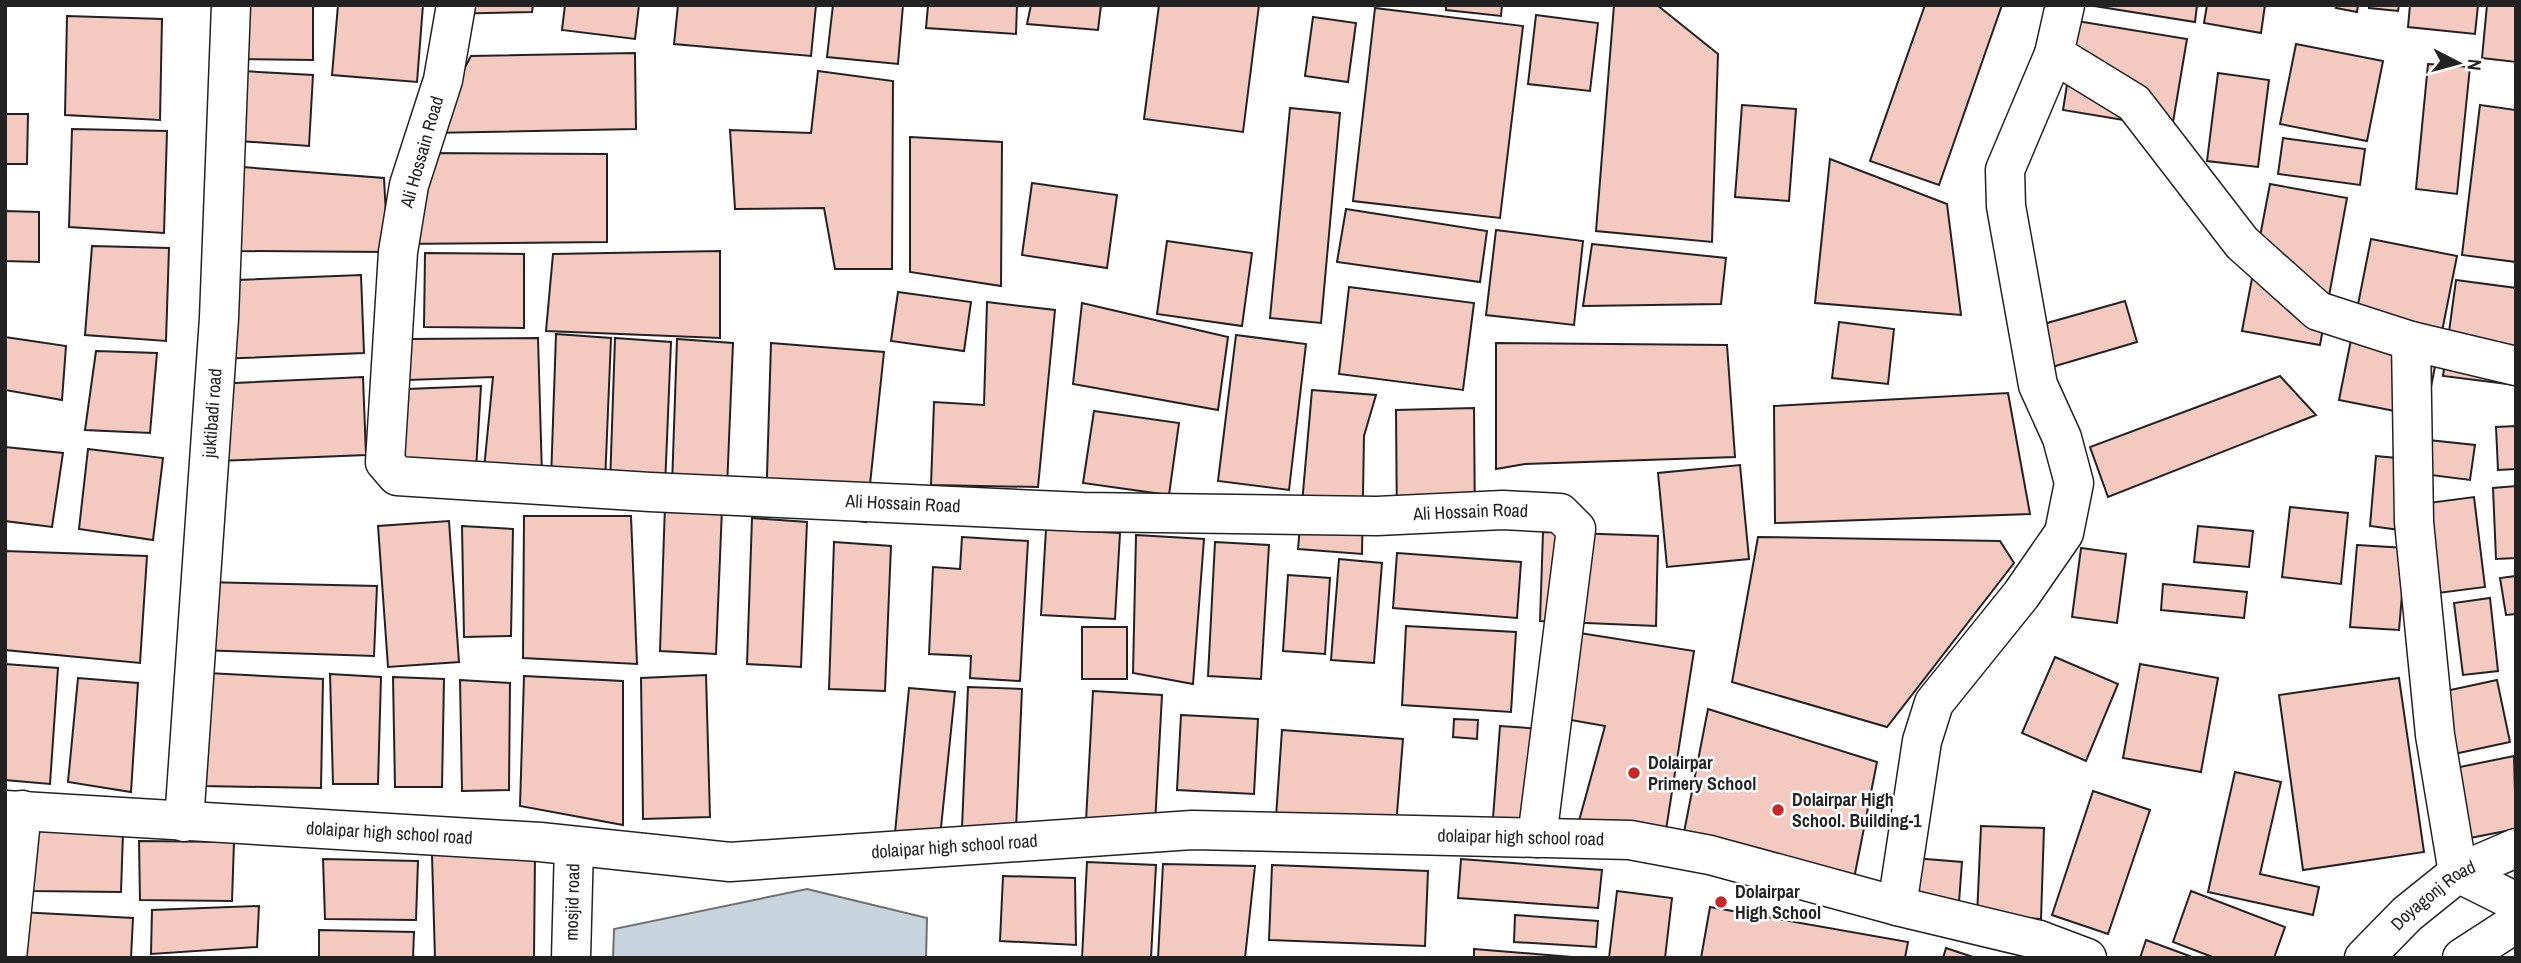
<svg xmlns="http://www.w3.org/2000/svg" width="2521" height="963" viewBox="0 0 2521 963" font-family="'Archivo Narrow',sans-serif">
	<rect width="100%" height="100%" fill="#fff"/>
	<path fill="#c7d3dd" stroke="#6f6f6f" stroke-width="2" d="M 807,889 L 927,918 L 926,958 L 613,958 L 614,929 Z"/>
	<path fill="#f3c9c0" stroke="#222" stroke-width="2" d="M 246,5 L 313,5 L 313,60 L 240,59 Z
		M 338,5 L 423,5 L 417,82 L 332,75 Z
		M 444,5 L 533,5 L 532,12 L 443,14 Z
		M 565,5 L 639,5 L 635,39 L 562,30 Z
		M 678,5 L 816,5 L 811,56 L 674,44 Z
		M 833,5 L 903,5 L 898,64 L 827,57 Z
		M 928,5 L 1017,5 L 1016,34 L 926,28 Z
		M 1031,5 L 1101,5 L 1098,30 L 1027,24 Z
		M 1159,5 L 1259,5 L 1243,132 L 1144,119 Z
		M 1446,5 L 1502,5 L 1501,16 L 1446,10 Z
		M 1614,5 L 1657,5 L 1718,54 L 1712,242 L 1596,231 Z
		M 1925,5 L 2002,5 L 1939,185 L 1870,161 Z
		M 2088,5 L 2197,5 L 2195,22 Z
		M 2207,5 L 2265,5 L 2261,33 L 2204,23 Z
		M 2337,5 L 2358,5 L 2357,12 L 2336,8 Z
		M 2369,5 L 2399,5 L 2398,11 L 2369,8 Z
		M 2410,5 L 2478,5 L 2475,34 L 2408,27 Z
		M 2487,5 L 2516,5 L 2516,62 L 2482,58 Z
		M 1375,8 L 1523,26 L 1500,218 L 1353,201 Z
		M 1536,15 L 1598,23 L 1590,91 L 1528,84 Z
		M 67,16 L 162,19 L 160,120 L 65,115 Z
		M 1313,17 L 1356,23 L 1348,82 L 1305,76 Z
		M 2077,21 L 2187,39 L 2172,128 L 2063,110 Z
		M 2296,44 L 2383,61 L 2367,141 L 2280,124 Z
		M 635,53 L 636,129 L 430,133 L 471,56 Z
		M 2428,64 L 2470,67 L 2457,194 L 2416,189 Z
		M 243,71 L 313,75 L 309,146 L 239,141 Z
		M 818,71 L 893,81 L 892,269 L 835,269 L 824,208 L 735,209 L 730,130 L 811,133 Z
		M 2218,73 L 2269,80 L 2258,167 L 2207,161 Z
		M 1742,105 L 1796,109 L 1789,201 L 1735,197 Z
		M 2480,105 L 2516,110 L 2516,262 L 2462,255 Z
		M 1290,108 L 1340,113 L 1321,323 L 1270,318 Z
		M 5,114 L 28,114 L 27,164 L 5,164 Z
		M 72,129 L 167,131 L 164,233 L 69,227 Z
		M 910,137 L 1002,142 L 1001,286 L 910,272 Z
		M 2283,138 L 2365,149 L 2360,185 L 2278,174 Z
		M 424,153 L 607,154 L 607,242 L 399,244 Z
		M 1830,159 L 1947,204 L 1961,315 L 1815,303 Z
		M 242,167 L 384,178 L 388,252 L 236,251 Z
		M 1032,183 L 1117,195 L 1107,268 L 1022,255 Z
		M 2270,184 L 2347,198 L 2320,345 L 2242,331 Z
		M 1346,209 L 1487,231 L 1480,282 L 1337,262 Z
		M 5,211 L 39,212 L 39,262 L 5,261 Z
		M 1496,230 L 1583,241 L 1574,325 L 1486,315 Z
		M 2371,239 L 2457,256 L 2425,417 L 2339,400 Z
		M 1167,241 L 1252,253 L 1242,326 L 1157,314 Z
		M 1592,244 L 1726,258 L 1721,304 L 1583,306 Z
		M 92,246 L 169,248 L 166,341 L 85,335 Z
		M 720,251 L 720,338 L 546,331 L 553,254 Z
		M 425,253 L 524,254 L 524,328 L 424,327 Z
		M 361,275 L 364,353 L 216,359 L 213,281 Z
		M 2456,280 L 2516,288 L 2516,385 L 2443,376 Z
		M 1349,287 L 1474,303 L 1463,390 L 1339,374 Z
		M 898,292 L 971,302 L 964,351 L 891,341 Z
		M 2125,301 L 2137,342 L 2052,367 L 2040,325 Z
		M 987,302 L 1055,310 L 1038,487 L 931,485 L 934,402 L 984,405 Z
		M 1082,303 L 1228,337 L 1218,410 L 1073,384 Z
		M 1839,322 L 1894,329 L 1888,384 L 1832,378 Z
		M 556,334 L 611,338 L 605,483 L 551,480 Z
		M 1236,335 L 1306,344 L 1289,490 L 1218,481 Z
		M 5,337 L 66,346 L 62,400 L 5,390 Z
		M 538,338 L 542,475 L 484,469 L 493,377 L 408,380 L 409,339 Z
		M 615,338 L 671,342 L 665,487 L 610,485 Z
		M 677,339 L 733,343 L 727,488 L 672,486 Z
		M 771,343 L 884,352 L 866,522 L 766,508 Z
		M 1496,343 L 1727,345 L 1735,457 L 1525,464 L 1496,469 Z
		M 96,351 L 157,353 L 150,433 L 85,430 Z
		M 2280,376 L 2316,415 L 2108,497 L 2090,447 Z
		M 363,377 L 366,455 L 217,461 L 214,384 Z
		M 481,386 L 476,470 L 402,469 L 407,389 Z
		M 1312,390 L 1376,395 L 1364,436 L 1362,554 L 1298,549 Z
		M 2008,393 L 2030,514 L 1775,523 L 1774,406 Z
		M 1474,408 L 1475,530 L 1397,531 L 1396,410 Z
		M 1094,411 L 1179,423 L 1169,495 L 1083,483 Z
		M 2516,426 L 2516,469 L 2498,470 L 2496,427 Z
		M 2419,439 L 2475,445 L 2470,480 L 2415,473 Z
		M 5,447 L 63,453 L 52,527 L 5,521 Z
		M 88,449 L 163,458 L 153,540 L 79,529 Z
		M 2376,456 L 2407,459 L 2400,530 L 2370,526 Z
		M 1740,465 L 1749,559 L 1667,567 L 1658,473 Z
		M 2516,486 L 2516,558 L 2496,559 L 2493,488 Z
		M 2474,497 L 2485,587 L 2423,595 L 2413,505 Z
		M 665,505 L 722,509 L 716,654 L 660,651 Z
		M 2290,507 L 2348,513 L 2341,584 L 2282,577 Z
		M 524,516 L 631,516 L 637,664 L 523,658 Z
		M 752,518 L 807,522 L 801,667 L 747,664 Z
		M 449,521 L 459,662 L 388,667 L 378,526 Z
		M 462,526 L 513,529 L 511,636 L 464,637 Z
		M 2198,526 L 2253,531 L 2249,567 L 2194,562 Z
		M 1046,529 L 1120,533 L 1115,619 L 1041,615 Z
		M 1543,532 L 1658,536 L 1656,626 L 1540,621 Z
		M 1136,535 L 1204,539 L 1193,684 L 1133,673 Z
		M 962,537 L 1028,541 L 1020,681 L 970,678 L 971,656 L 929,654 L 933,567 L 960,569 Z
		M 1758,537 L 2000,541 L 2014,563 L 1887,727 L 1732,682 Z
		M 834,542 L 891,546 L 885,691 L 829,689 Z
		M 1215,542 L 1269,545 L 1261,679 L 1208,676 Z
		M 2357,545 L 2406,548 L 2399,630 L 2350,627 Z
		M 2081,548 L 2126,554 L 2117,623 L 2072,617 Z
		M 5,551 L 147,556 L 140,663 L 5,650 Z
		M 1397,553 L 1521,562 L 1517,618 L 1393,608 Z
		M 1339,559 L 1382,563 L 1374,663 L 1331,660 Z
		M 1288,575 L 1330,578 L 1325,654 L 1283,651 Z
		M 2516,576 L 2516,614 L 2506,615 L 2500,578 Z
		M 203,582 L 377,586 L 374,656 L 198,650 Z
		M 2163,584 L 2247,592 L 2244,618 L 2161,610 Z
		M 2490,598 L 2498,671 L 2463,675 L 2454,603 Z
		M 1406,626 L 1516,632 L 1511,712 L 1402,705 Z
		M 1082,627 L 1127,627 L 1127,679 L 1082,679 Z
		M 1567,631 L 1694,651 L 1666,830 L 1579,821 L 1605,726 L 1537,714 Z
		M 2055,657 L 2118,684 L 2086,761 L 2022,733 Z
		M 5,664 L 58,668 L 50,784 L 5,780 Z
		M 2140,664 L 2218,678 L 2201,772 L 2123,758 Z
		M 207,673 L 323,679 L 321,788 L 202,786 Z
		M 330,674 L 381,677 L 378,784 L 333,784 Z
		M 706,675 L 710,817 L 643,819 L 641,678 Z
		M 524,676 L 623,681 L 623,825 L 520,806 Z
		M 393,677 L 444,679 L 442,787 L 395,787 Z
		M 78,678 L 138,683 L 131,792 L 68,782 Z
		M 2399,678 L 2424,852 L 2303,870 L 2279,695 Z
		M 460,680 L 510,683 L 509,790 L 462,791 Z
		M 2497,680 L 2510,742 L 2454,754 L 2441,692 Z
		M 968,687 L 1022,689 L 1016,830 L 962,827 Z
		M 909,688 L 955,692 L 940,837 L 895,833 Z
		M 1093,691 L 1162,695 L 1155,824 L 1086,821 Z
		M 1708,709 L 1877,762 L 1851,894 L 1679,858 Z
		M 1181,715 L 1258,719 L 1254,794 L 1177,790 Z
		M 1454,719 L 1478,720 L 1477,739 L 1453,737 Z
		M 1500,726 L 1542,729 L 1533,834 L 1492,831 Z
		M 1282,730 L 1403,739 L 1396,826 L 1276,817 Z
		M 2514,756 L 2516,829 L 2470,838 L 2455,768 Z
		M 2235,772 L 2281,782 L 2260,874 L 2319,887 L 2313,915 L 2208,892 Z
		M 2093,791 L 2150,810 L 2108,934 L 2052,915 Z
		M 1981,826 L 2044,828 L 2041,919 L 1977,916 Z
		M 28,831 L 123,833 L 121,892 L 30,891 Z
		M 139,841 L 234,842 L 232,901 L 140,900 Z
		M 432,855 L 535,855 L 534,958 L 435,958 Z
		M 1914,858 L 1962,862 L 1957,929 L 1909,925 Z
		M 323,859 L 418,861 L 416,920 L 325,919 Z
		M 1461,859 L 1602,870 L 1598,908 L 1458,898 Z
		M 1087,862 L 1156,865 L 1151,958 L 1082,958 Z
		M 1163,864 L 1255,866 L 1245,958 L 1158,958 Z
		M 1272,865 L 1428,871 L 1425,946 L 1269,940 Z
		M 1003,876 L 1075,878 L 1076,945 L 1000,941 Z
		M 1617,891 L 1672,898 L 1665,958 L 1609,958 Z
		M 2191,891 L 2285,927 L 2274,958 L 2215,958 L 2173,942 Z
		M 259,906 L 257,947 L 151,954 L 152,910 Z
		M 1710,907 L 1908,942 L 1905,958 L 1701,958 Z
		M 19,912 L 133,918 L 131,958 L 17,958 Z
		M 1515,915 L 1598,921 L 1596,947 L 1514,942 Z
		M 319,930 L 414,932 L 413,958 L 319,958 Z
		M 2146,940 L 2195,958 L 2140,958 Z
		M 1946,948 L 1976,958 L 1943,958 Z
		M 1474,949 L 1584,958 L 1474,958 Z"/>
	<g fill="none" stroke-linecap="round" stroke-linejoin="round">
		<defs>
			<g id="minor">
				<path id="s1" d="M 456,5 L 443,80 L 409,185 L 398,252 L 385,462 L 397,476 L 650,492 L 1083,512 L 1377,516 L 1503,510 L 1560,513 L 1576,529 L 1537,838"/>
				<path d="M 2065,5 L 2054,54 L 2134,103 L 2242,243 L 2318,311 L 2411,341 L 2414,522 L 2435,735 L 2458,873 L 2516,902"/>
				<path d="M 2411,341 L 2516,366"/>
				<path id="s2" d="M 5,810 L 540,842 L 730,862 L 1192,830 L 1630,840 L 1710,855 L 1897,906 L 2039,940 L 2051,958"/>
				<path id="s3" d="M 184,822 L 219,318 L 231,5"/>
				<path d="M 1897,906 L 1922,741 L 1934,703 L 2021,595 L 2064,533 L 2074,483 L 2062,438 L 2038,385 L 2006,206 L 2005,170 L 2054,54"/>
				<path d="M 2039,940 L 2087,958"/>
				<path d="M 7,958 L 22,810"/>
				<path id="s4" d="M 571,958 L 574,846"/>
			</g>
			<g id="major">
				<path id="s5" d="M 2364,958 L 2407,914 L 2458,873 L 2516,848"/>
				<path d="M 2462,958 L 2516,923"/>
			</g>
		</defs>
		<use href="#minor" stroke="#222" stroke-width="41"/>
		<use href="#major" stroke="#222" stroke-width="41"/>
		<use href="#minor" stroke="#fff" stroke-width="38"/>
		<use href="#major" stroke="#fff" stroke-width="38"/>
	</g>
	<g fill="#c62828" stroke="#fff" stroke-width="2.5">
		<circle cx="1634" cy="773" r="7"/>
		<circle cx="1778" cy="810" r="7"/>
		<circle cx="1721" cy="902" r="7"/>
	</g>
	<g text-anchor="middle" stroke-width="5" stroke-linejoin="round" paint-order="stroke">
		<g font-size="18" fill="#222" stroke="#fff">
			<text transform="translate(422 152) rotate(-74)" y="6">Ali Hossain Road</text>
			<text dy="6" stroke="none"><textPath href="#s3" startOffset="410">juktibadi road</textPath></text>
			<text dy="6" stroke="none"><textPath href="#s1" startOffset="990">Ali Hossain Road</textPath></text>
			<text dy="6" stroke="none"><textPath href="#s1" startOffset="1558">Ali Hossain Road</textPath></text>
			<text dy="6" stroke="none"><textPath href="#s2" startOffset="385">dolaipar high school road</textPath></text>
			<text dy="6" stroke="none"><textPath href="#s2" startOffset="1519">dolaipar high school road</textPath></text>
			<text dy="6" stroke="none"><textPath href="#s2" startOffset="952">dolaipar high school road</textPath></text>
			<text dy="6" stroke="none"><textPath href="#s5" startOffset="94">Doyagonj Road</textPath></text>
			<text dy="6" stroke="none"><textPath href="#s4" startOffset="56">mosjid road</textPath></text>
		</g>
		<g font-size="18" font-weight="bold" fill="#222" stroke="#fff" text-anchor="start">
			<text x="1648" y="769">Dolairpar<tspan x="1648" dy="21">Primery School</tspan></text>
			<text x="1792" y="806">Dolairpar High<tspan x="1792" dy="21">School. Building-1</tspan></text>
			<text x="1735" y="898">Dolairpar<tspan x="1735" dy="21">High School</tspan></text>
		</g>
	</g>
	<rect width="2521" height="963" fill="none" stroke="#222222" stroke-width="14"/>
	<g transform="translate(2458 63) rotate(96)" stroke="#ffffff" stroke-width="5" paint-order="stroke">
	<path d="M0-5L12 26L0 18L-12 26Z" fill="#222222"/>
	<text y="-10" font-size="19" font-weight="bold" text-anchor="middle" fill="#222222">N</text>
	</g>
</svg>
